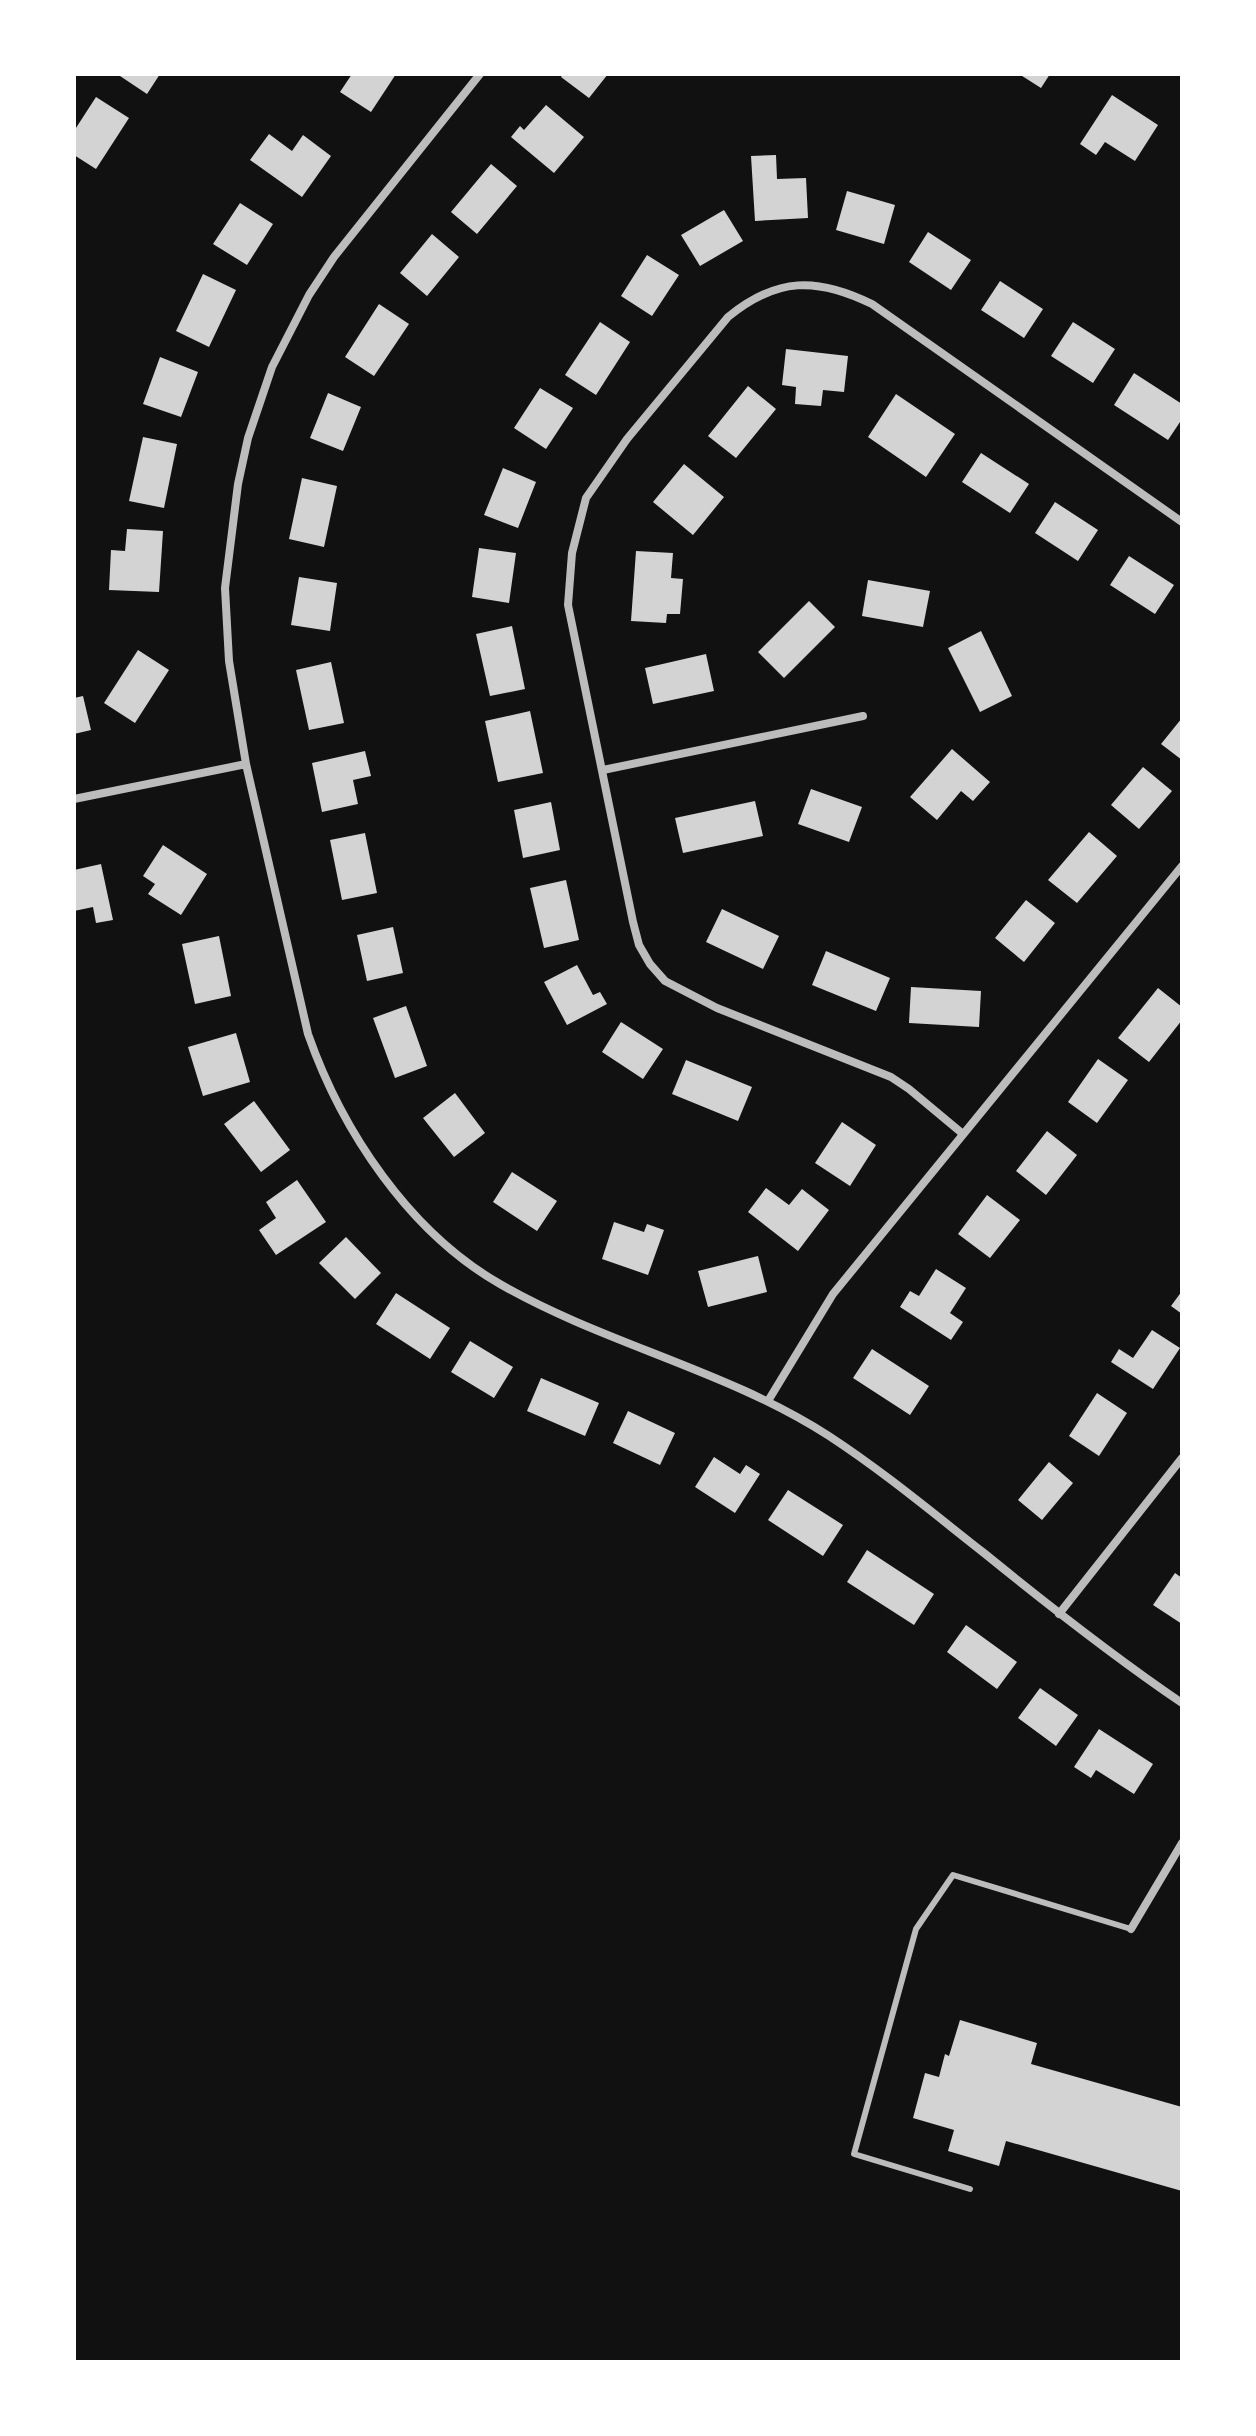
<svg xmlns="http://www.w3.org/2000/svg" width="1256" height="2436" viewBox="0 0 1256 2436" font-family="Mulish,sans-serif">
	<rect width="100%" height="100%" fill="#111"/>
	<path fill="#d3d3d3" d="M 117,74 L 160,74 L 147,94 Z
		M 352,74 L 396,74 L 371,112 L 340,92 Z
		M 563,74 L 608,74 L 589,98 L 561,77 Z
		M 1019,74 L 1050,74 L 1041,88 Z
		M 1112,95 L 1158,125 L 1135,161 L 1105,142 L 1096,155 L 1080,144 Z
		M 96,97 L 129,118 L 96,169 L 74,155 L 74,131 Z
		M 546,105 L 584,137 L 554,173 L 511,137 L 520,126 L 524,130 Z
		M 269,134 L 292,151 L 303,135 L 331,156 L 302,197 L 250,160 Z
		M 776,155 L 777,179 L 806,178 L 808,218 L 755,221 L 751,156 Z
		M 491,164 L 517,186 L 477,234 L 451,212 Z
		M 847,191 L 895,205 L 884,244 L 836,230 Z
		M 240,203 L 273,224 L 247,265 L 213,244 Z
		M 724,210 L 743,241 L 700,266 L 681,235 Z
		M 928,232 L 971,260 L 951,290 L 909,262 Z
		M 432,234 L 459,257 L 427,296 L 400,273 Z
		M 647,255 L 679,275 L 652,316 L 621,296 Z
		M 203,274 L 236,290 L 209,347 L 176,331 Z
		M 1000,281 L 1043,309 L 1024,338 L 981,310 Z
		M 379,304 L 409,324 L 374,376 L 345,357 Z
		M 600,322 L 630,342 L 596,395 L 565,375 Z
		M 1073,322 L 1115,349 L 1093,383 L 1051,356 Z
		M 786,349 L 848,356 L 844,392 L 823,390 L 821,406 L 795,404 L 796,387 L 782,385 Z
		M 160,357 L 198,372 L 181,417 L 143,404 Z
		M 1134,373 L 1182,404 L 1182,419 L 1168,440 L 1114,405 Z
		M 748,386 L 776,409 L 736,458 L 708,436 Z
		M 540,388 L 573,408 L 546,449 L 514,428 Z
		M 328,393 L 361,407 L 343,451 L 310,438 Z
		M 896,394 L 955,434 L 926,477 L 868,437 Z
		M 143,437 L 177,444 L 164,508 L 129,501 Z
		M 981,453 L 1029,484 L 1010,513 L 962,482 Z
		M 684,464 L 724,497 L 693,535 L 653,502 Z
		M 503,468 L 536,482 L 518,528 L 484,515 Z
		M 302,478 L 337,486 L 324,547 L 289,539 Z
		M 1055,502 L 1098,530 L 1078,561 L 1035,533 Z
		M 127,529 L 163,531 L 159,592 L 109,590 L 111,550 L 125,551 Z
		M 479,548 L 516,553 L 509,603 L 472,597 Z
		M 636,551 L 673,553 L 671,578 L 683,579 L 680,614 L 667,614 L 666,623 L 631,621 Z
		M 1129,556 L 1174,585 L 1155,614 L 1110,585 Z
		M 299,577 L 337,583 L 330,631 L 291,625 Z
		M 868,580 L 930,591 L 923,627 L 862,616 Z
		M 809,601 L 835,627 L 784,678 L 758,652 Z
		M 512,626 L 525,689 L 490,696 L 476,634 Z
		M 981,631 L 1012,696 L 980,712 L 948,648 Z
		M 138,650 L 169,670 L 135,723 L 104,703 Z
		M 706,654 L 714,691 L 653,704 L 645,668 Z
		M 331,662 L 344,723 L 309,730 L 296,670 Z
		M 83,696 L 91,730 L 74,734 L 74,698 Z
		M 530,711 L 543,773 L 498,782 L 485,721 Z
		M 1182,718 L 1182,760 L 1161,744 Z
		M 952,749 L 990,782 L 973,801 L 961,791 L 937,820 L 910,797 Z
		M 365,751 L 371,776 L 353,780 L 358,804 L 322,812 L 312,763 Z
		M 1143,767 L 1172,791 L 1139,829 L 1111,805 Z
		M 811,789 L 862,807 L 849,842 L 798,824 Z
		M 755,801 L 763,836 L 683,853 L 675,818 Z
		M 551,802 L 560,850 L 523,858 L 514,810 Z
		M 1089,832 L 1117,856 L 1077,903 L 1048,880 Z
		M 365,833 L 377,893 L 342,900 L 330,840 Z
		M 163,845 L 207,874 L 181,915 L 148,894 L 155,884 L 143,876 Z
		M 101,864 L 113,920 L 96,923 L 93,907 L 74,911 L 74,870 Z
		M 566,880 L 579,940 L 544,948 L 530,888 Z
		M 1026,900 L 1055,923 L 1024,962 L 995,938 Z
		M 722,909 L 779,936 L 763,969 L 706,942 Z
		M 393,927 L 403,973 L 367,981 L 357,935 Z
		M 219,936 L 231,996 L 195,1004 L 182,944 Z
		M 826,951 L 890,978 L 876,1011 L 812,985 Z
		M 577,965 L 593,995 L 600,992 L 607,1004 L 567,1025 L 544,982 Z
		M 911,987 L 981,991 L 979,1027 L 909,1023 Z
		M 1158,988 L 1182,1007 L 1182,1020 L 1149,1062 L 1118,1038 Z
		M 406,1006 L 427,1066 L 395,1078 L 373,1018 Z
		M 621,1022 L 663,1049 L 643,1079 L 602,1052 Z
		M 236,1033 L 250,1082 L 203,1096 L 188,1047 Z
		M 1098,1059 L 1128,1080 L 1097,1123 L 1068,1102 Z
		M 686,1060 L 752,1087 L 738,1121 L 672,1094 Z
		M 455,1093 L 485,1133 L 454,1157 L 423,1118 Z
		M 254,1101 L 290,1150 L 261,1172 L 224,1124 Z
		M 842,1122 L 876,1145 L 850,1186 L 815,1163 Z
		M 1047,1131 L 1077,1155 L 1046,1195 L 1016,1171 Z
		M 512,1172 L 557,1201 L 537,1231 L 493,1202 Z
		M 297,1180 L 326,1222 L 276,1255 L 259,1230 L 276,1218 L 266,1202 Z
		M 766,1188 L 789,1205 L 802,1189 L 829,1210 L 798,1251 L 748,1212 Z
		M 987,1195 L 1020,1220 L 990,1258 L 958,1234 Z
		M 614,1222 L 644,1232 L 647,1224 L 664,1230 L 648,1275 L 602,1259 Z
		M 346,1237 L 381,1273 L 355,1299 L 319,1263 Z
		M 758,1256 L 767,1292 L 708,1307 L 698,1271 Z
		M 936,1269 L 966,1288 L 950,1313 L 963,1322 L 951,1340 L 900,1307 L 910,1291 L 919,1296 Z
		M 1182,1291 L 1182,1314 L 1171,1306 Z
		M 396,1293 L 450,1328 L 430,1359 L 376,1324 Z
		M 1152,1330 L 1180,1348 L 1153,1389 L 1111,1362 L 1119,1349 L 1133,1358 Z
		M 470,1341 L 513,1367 L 494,1398 L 451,1372 Z
		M 872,1349 L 929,1386 L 910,1415 L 853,1378 Z
		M 541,1378 L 599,1403 L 585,1436 L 527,1411 Z
		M 1097,1393 L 1127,1413 L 1099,1456 L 1069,1436 Z
		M 628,1411 L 675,1433 L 660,1465 L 613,1443 Z
		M 714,1457 L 740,1474 L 746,1465 L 760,1474 L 735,1513 L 695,1487 Z
		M 1049,1462 L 1073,1483 L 1042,1520 L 1018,1500 Z
		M 788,1490 L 843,1525 L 823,1556 L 768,1520 Z
		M 867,1550 L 934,1594 L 914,1625 L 847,1582 Z
		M 1175,1573 L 1182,1578 L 1182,1624 L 1153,1605 Z
		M 966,1625 L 1017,1662 L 997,1689 L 947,1652 Z
		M 1040,1688 L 1078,1715 L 1056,1746 L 1018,1718 Z
		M 1099,1729 L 1153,1764 L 1134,1794 L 1096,1770 L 1091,1778 L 1074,1767 Z
		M 960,2020 L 1037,2043 L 1031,2064 L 1182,2107 L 1182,2191 L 1006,2141 L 999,2166 L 948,2151 L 954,2130 L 913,2118 L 925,2073 L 939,2077 L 945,2054 L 949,2056 Z"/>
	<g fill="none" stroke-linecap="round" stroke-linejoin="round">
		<path stroke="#bcbcbc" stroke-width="6" d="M 970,2189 L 854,2154 L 916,1929 L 953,1875 L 1131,1929"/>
		<path stroke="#bcbcbc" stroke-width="8" d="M 480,74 L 334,257 L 309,295 L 272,367 L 248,438 L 238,484 L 225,588 L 229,661 L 246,764 L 308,1034 C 342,1131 409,1232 500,1284 C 604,1344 727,1370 829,1436 C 884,1472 933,1513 984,1553 C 1048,1605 1113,1656 1182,1703
			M 603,770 L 863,716
			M 74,799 L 246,764
			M 963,1134 L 909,1089 L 891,1077 L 717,1008 L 665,981 L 650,964 L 639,945 L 633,922 L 568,605 L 572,553 L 586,498 L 627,439 L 728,317 C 777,277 817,277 872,304 L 1182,522
			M 768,1401 L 833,1294 L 1182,866
			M 1059,1614 L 1182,1458
			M 1131,1929 L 1182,1843"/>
	</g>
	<rect width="1256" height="2436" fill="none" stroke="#ffffff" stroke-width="152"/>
</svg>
